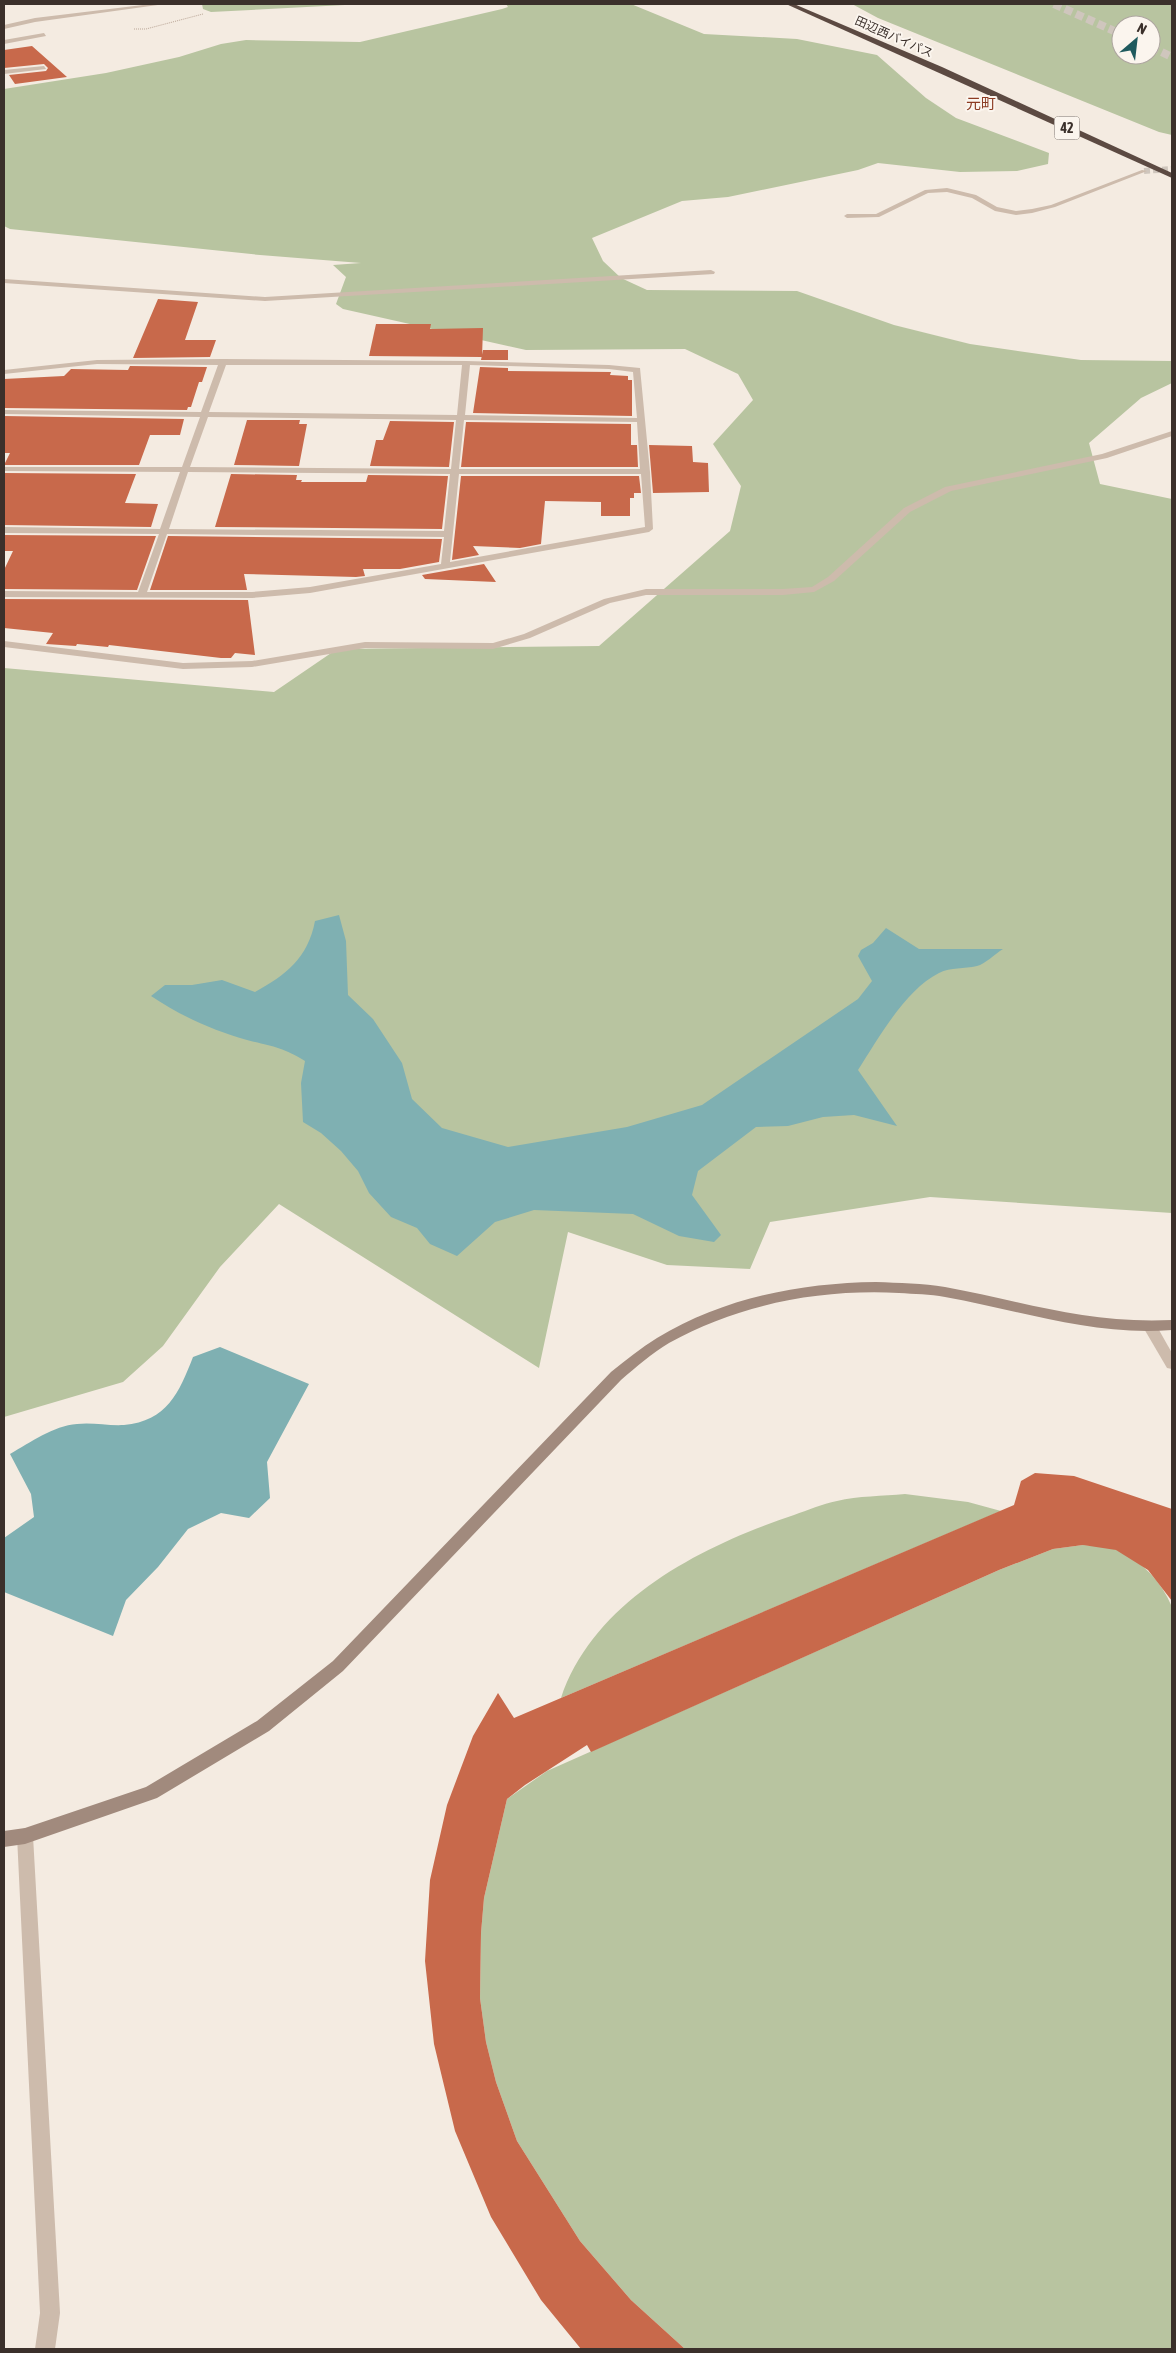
<svg xmlns="http://www.w3.org/2000/svg" width="1176" height="2353" viewBox="0 0 1176 2353" font-family="'Asap Condensed','Noto Sans JP',sans-serif">
	<rect width="100%" height="100%" fill="#f4ebe1"/>
	<path fill="#b8c4a0" fill-rule="evenodd" d="M 202,4 L 364,4 L 211,12 L 203,9 Z
		M 506,4 L 631,4 L 704,34 L 797,39 L 877,55 L 926,98 L 956,118 L 1049,153 L 1048,164 L 1017,171 L 960,172 L 878,163 L 858,170 L 728,197 L 682,201 L 592,238 L 603,261 L 621,278 L 647,290 L 797,291 L 894,325 L 970,344 L 1081,360 L 1172,361 L 1172,383 L 1141,398 L 1089,443 L 1100,484 L 1172,499 L 1172,1213 L 930,1197 L 770,1222 L 750,1269 L 667,1265 L 568,1232 L 539,1368 L 279,1204 L 220,1267 L 163,1346 L 123,1382 L 4,1417 L 4,668 L 274,692 L 337,649 L 599,646 L 730,531 L 741,486 L 713,444 L 753,400 L 738,374 L 685,349 L 526,350 L 343,309 L 336,304 L 346,277 L 333,265 L 361,263 L 260,255 L 10,229 L 4,226 L 4,89 L 106,73 L 179,57 L 221,44 L 246,40 L 360,42 L 502,9 L 508,7 Z
		M 852,4 L 1172,4 L 1172,135 L 1159,132 L 878,18 ZM 1121,25 L 1151,25 L 1151,55 L 1121,55 Z
		M 905,1494 L 968,1502 L 1001,1511 L 561,1698 C 594,1600 701,1546 794,1515 C 808,1510 822,1504 837,1501 C 858,1496 883,1496 905,1494 Z
		M 1083,1545 C 1093,1546 1108,1546 1117,1550 C 1143,1562 1161,1581 1172,1607 L 1172,2349 L 685,2349 L 631,2300 L 580,2241 L 517,2141 L 496,2082 L 486,2042 L 480,1998 L 481,1933 L 484,1898 L 507,1799 L 547,1771 L 999,1570 L 1053,1549 Z"/>
	<path fill="#7fb0b2" d="M 339,915 L 346,941 L 348,995 L 373,1019 L 402,1063 L 412,1099 L 442,1128 L 508,1147 L 627,1127 L 702,1105 L 858,999 L 872,981 L 858,956 L 861,950 L 873,943 L 886,928 L 919,949 L 1003,949 C 995,954 985,964 977,966 C 964,969 951,967 939,973 C 905,990 878,1039 858,1070 L 897,1126 L 854,1115 L 823,1117 L 788,1126 L 756,1127 L 698,1171 L 692,1195 L 721,1235 L 714,1242 L 679,1236 L 633,1214 L 534,1210 L 495,1222 L 457,1256 L 430,1244 L 417,1228 L 391,1217 L 369,1193 L 358,1171 L 341,1151 L 321,1133 L 303,1122 L 301,1083 L 305,1061 C 283,1047 271,1046 247,1040 C 214,1031 179,1015 151,996 L 165,985 L 192,985 L 222,980 L 255,992 C 286,975 308,958 315,921 Z
		M 220,1347 L 309,1384 L 267,1462 L 270,1498 L 249,1518 L 221,1513 L 188,1529 L 158,1567 L 126,1600 L 113,1636 L 4,1592 L 4,1538 L 34,1517 L 31,1494 L 10,1454 C 31,1442 53,1426 77,1424 C 92,1422 108,1426 124,1425 C 167,1421 179,1393 193,1357 Z"/>
	<path fill="#c8694b" d="M 32,46 L 67,77 L 15,84 L 9,75 L 46,71 L 48,68 L 44,64 L 4,68 L 4,50 Z
		M 158,299 L 198,302 L 185,340 L 216,340 L 210,357 L 133,358 Z
		M 376,324 L 431,324 L 430,329 L 483,328 L 482,357 L 369,356 Z
		M 483,350 L 508,350 L 508,360 L 481,360 Z
		M 130,366 L 207,367 L 202,382 L 199,382 L 191,407 L 188,407 L 187,410 L 4,408 L 4,379 L 64,376 L 71,369 L 128,370 Z
		M 480,367 L 508,368 L 508,371 L 611,372 L 610,375 L 628,376 L 628,380 L 632,380 L 632,416 L 473,413 Z
		M 4,416 L 184,419 L 180,435 L 150,435 L 139,465 L 4,465 L 10,453 L 4,453 Z
		M 247,420 L 300,420 L 299,424 L 307,424 L 299,466 L 234,465 Z
		M 390,421 L 454,422 L 449,467 L 370,466 L 376,440 L 383,440 Z
		M 466,422 L 631,424 L 631,445 L 637,445 L 638,467 L 461,467 Z
		M 649,445 L 692,446 L 693,462 L 708,463 L 709,492 L 653,493 Z
		M 4,473 L 136,474 L 125,503 L 158,504 L 151,527 L 4,525 Z
		M 231,474 L 297,475 L 296,480 L 302,480 L 301,482 L 366,482 L 368,475 L 448,476 L 442,529 L 215,527 Z
		M 461,476 L 639,476 L 641,493 L 634,493 L 634,498 L 630,498 L 630,516 L 601,516 L 601,502 L 545,501 L 541,544 L 520,548 L 473,546 L 479,555 L 452,560 Z
		M 4,535 L 156,536 L 137,590 L 4,589 L 4,570 L 13,551 L 4,551 Z
		M 168,536 L 442,539 L 439,562 L 400,569 L 363,569 L 365,576 L 356,577 L 244,574 L 247,590 L 150,590 Z
		M 484,564 L 496,582 L 425,579 L 422,575 Z
		M 4,599 L 248,600 L 255,655 L 235,653 L 231,658 L 221,658 L 109,645 L 108,647 L 77,644 L 76,646 L 46,644 L 53,633 L 4,628 Z
		M 1035,1473 L 1074,1476 L 1172,1509 L 1172,1601 L 1148,1570 L 1116,1550 L 1083,1545 L 1053,1549 L 999,1570 L 591,1752 L 587,1745 L 525,1785 L 507,1799 L 484,1898 L 481,1933 L 480,1998 L 486,2042 L 496,2082 L 517,2141 L 580,2241 L 631,2300 L 685,2349 L 581,2349 L 541,2300 L 491,2217 L 455,2131 L 434,2044 L 425,1961 L 430,1880 L 447,1805 L 473,1736 L 498,1693 L 514,1718 L 1014,1505 L 1021,1481 Z"/>
	<g fill="none" stroke-linecap="round" stroke-linejoin="round">
		<path stroke="#cfc6bd" stroke-width="6" stroke-dasharray="6 3" stroke-linecap="butt" d="M 1144,171 L 1172,169"/>
		<path stroke="#cfc6bd" stroke-width="8" stroke-dasharray="8 4" stroke-linecap="butt" d="M 1054,4 L 1121,34
			M 1151,47 L 1172,57"/>
		<path stroke="#b9a596" stroke-width="1" stroke-dasharray="1 1" stroke-linecap="butt" d="M 134,29 L 146,29 L 203,14"/>
		<path fill="#cdbbac" fill-rule="evenodd" d="M 1150,1322 L 1155,1323 L 1172,1353 L 1172,1369 L 1167,1368 L 1143,1327 L 1145,1323 Z"/>
		<path fill="#cdbbac" fill-rule="evenodd" d="M 151,4 L 165,4 L 35,22 L 4,29 L 4,25 L 35,18 Z
			M 44,33 L 46,36 L 4,44 L 4,40 Z
			M 44,66 L 46,69 L 4,74 L 4,70 Z
			M 1142,170 L 1147,171 L 1055,207 L 1032,213 L 1016,215 L 995,211 L 972,198 L 947,192 L 928,193 L 879,217 L 847,218 L 844,216 L 847,214 L 876,214 L 925,190 L 947,188 L 976,195 L 997,207 L 1016,211 L 1032,209 L 1051,205 Z
			M 711,270 L 715,272 L 714,274 L 265,301 L 4,283 L 4,279 L 265,297 Z
			M 223,359 L 466,361 L 609,365 L 640,368 L 650,472 L 653,529 L 649,532 L 310,593 L 252,598 L 4,597 L 4,591 L 138,592 L 159,534 L 4,533 L 4,527 L 160,529 L 180,472 L 4,471 L 4,467 L 182,467 L 200,417 L 4,414 L 4,410 L 201,412 L 218,365 L 97,364 L 4,374 L 4,370 L 97,360 ZM 226,365 L 462,365 L 457,415 L 209,412 ZM 470,365 L 609,369 L 633,372 L 637,418 L 465,415 ZM 208,417 L 456,420 L 451,469 L 190,467 ZM 464,420 L 637,422 L 640,469 L 459,469 ZM 188,472 L 450,474 L 444,531 L 169,529 ZM 459,474 L 641,474 L 645,527 L 450,562 ZM 167,534 L 444,537 L 441,564 L 310,587 L 252,592 L 147,592 Z
			M 1172,431 L 1172,436 L 1107,458 L 951,491 L 910,512 L 834,581 L 814,592 L 783,595 L 646,595 L 610,603 L 530,638 L 493,649 L 365,648 L 252,667 L 183,669 L 4,647 L 4,641 L 183,663 L 252,661 L 365,642 L 493,643 L 524,634 L 604,599 L 646,589 L 783,589 L 812,587 L 828,577 L 904,508 L 945,487 L 1102,454 Z
			M 25,1828 L 31,1831 L 33,1836 L 60,2313 L 55,2349 L 35,2349 L 40,2313 L 17,1836 L 19,1831 Z"/>
		<path fill="#a18a7d" fill-rule="evenodd" d="M 876,1282 C 899,1283 923,1283 945,1287 C 1026,1302 1088,1324 1172,1320 L 1172,1330 C 1091,1336 1023,1311 945,1297 C 930,1294 914,1294 899,1293 C 819,1289 740,1304 669,1343 C 652,1353 636,1367 621,1380 L 343,1671 L 269,1731 L 157,1798 L 25,1844 L 4,1847 L 4,1831 L 25,1828 L 146,1787 L 257,1721 L 333,1661 L 611,1372 C 626,1360 641,1348 657,1338 C 723,1298 800,1283 876,1282 Z"/>
		<path fill="#5c4a42" fill-rule="evenodd" d="M 786,4 L 794,4 L 942,67 L 1172,173 L 1172,178 Z"/>
	</g>
	<g text-anchor="middle" stroke-width="4" stroke-linejoin="round" paint-order="stroke">
		<g font-size="12" fill="#3b302b" stroke="#fbf5ee">
			<text transform="translate(894 37) rotate(24)" y="4">田辺西バイパス</text>
		</g>
		<rect fill="#fbf5ee" stroke="#756b66" stroke-width="1" x="1054.5" y="116.5" width="25" height="23" rx="4"/>
		<g font-size="14" font-weight="bold" fill="#3b302b">
			<text x="1067" y="133">42</text>
		</g>
		<g font-size="15" fill="#8c3b22" stroke="#fbf5ee">
			<text x="981" y="109">元町</text>
		</g>
	</g>
	<rect width="1176" height="2353" fill="none" stroke="#3b302b" stroke-width="10"/>
	<g transform="translate(1136 40) rotate(28)"><circle r="24" fill="#fbf5ee" stroke="#aea6a0"/>
	<path d="M0-4L9 19L0 12L-9 19Z" fill="#1f5a5e"/>
	<text y="-8" font-size="14" font-weight="bold" text-anchor="middle" fill="#3b302b">N</text>
	</g>
</svg>
